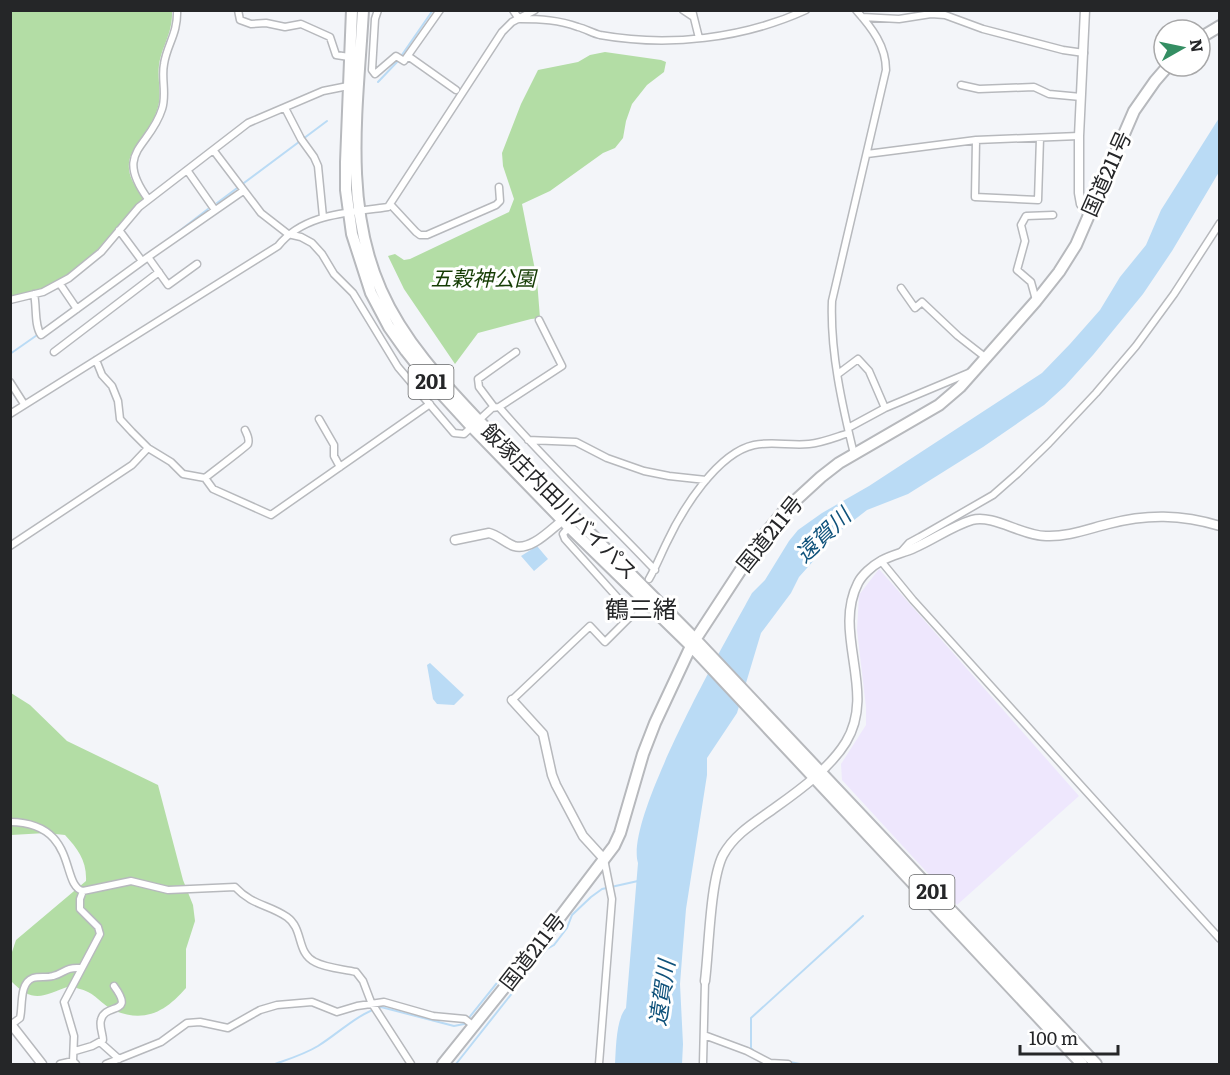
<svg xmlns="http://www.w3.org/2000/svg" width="1230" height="1075" viewBox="0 0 1230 1075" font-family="Literata,'Noto Sans JP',serif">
	<rect width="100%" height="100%" fill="#f3f5f9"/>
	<path fill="#eee7fd" d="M 879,569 L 1079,796 L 957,905 L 842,780 L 841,764 L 866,725 L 866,707 L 857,630 L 859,595 Z"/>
	<path fill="#b3dda5" d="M 172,10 C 173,34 162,45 159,65 C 157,79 162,93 158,107 C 148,144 107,155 144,198 C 114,226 93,264 55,284 C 41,291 25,293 11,297 L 10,11 Z
		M 605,52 L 661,60 L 666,62 L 664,72 L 647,85 L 632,104 L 626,121 L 623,138 L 615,148 L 603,153 L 550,191 L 522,204 L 537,280 L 540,318 L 531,319 L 478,333 L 455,364 L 404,289 L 388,256 L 395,254 L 404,260 L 410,259 L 509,212 L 514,199 L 503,166 L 502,153 L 521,104 L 538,70 L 578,62 L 590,55 Z
		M 11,693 L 30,705 L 67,741 L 158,785 L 183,880 L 193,905 L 195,921 L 186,949 L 186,988 C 166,1011 146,1023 115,1011 C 105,1007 98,997 88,992 C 82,989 76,988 70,986 C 44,995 34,1005 11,981 L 11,955 L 16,940 L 86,881 C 87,861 78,849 65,835 L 46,833 L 11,835 Z"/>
	<path fill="#badbf5" d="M 1219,118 L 1219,172 L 1172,251 L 1143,294 L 1093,355 L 1065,386 L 1044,405 L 983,447 L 908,494 L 867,510 L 840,531 L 799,577 L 791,593 L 761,633 L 737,713 L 707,758 L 707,775 L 686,909 L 682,958 L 680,984 L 683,1044 L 682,1064 L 615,1064 C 616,1049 616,1019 626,1008 L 638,863 C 624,818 727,639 752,593 L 765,580 L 789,541 L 798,530 L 822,513 L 869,486 L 1042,373 L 1070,344 L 1100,310 L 1120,277 L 1146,245 L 1161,210 Z
		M 537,546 L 548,559 L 534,571 L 521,556 Z
		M 430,663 L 464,695 L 454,705 L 437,704 L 433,699 L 427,665 Z"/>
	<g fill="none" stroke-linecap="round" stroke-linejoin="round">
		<path stroke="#badbf5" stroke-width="2" d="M 378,82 L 397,62 L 433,10
			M 217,203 L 327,121
			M 161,245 L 208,209
			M 56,320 L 81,302
			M 10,354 L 40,333
			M 753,1050 L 751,1048 L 751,1018 L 863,916
			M 790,1062 L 800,1064
			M 275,1064 C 289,1059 305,1054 318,1046 C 339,1033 357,1014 381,1007 L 454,1026 L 464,1024 L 517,958 L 522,960
			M 456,1064 L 547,949 L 554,945 L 567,928 L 572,915 L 591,897 L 602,889 L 638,881"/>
		<defs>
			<path id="street" d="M 238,10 L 240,20 L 251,24 L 266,23 L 285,27 L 301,24 L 330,37 L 336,55 L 349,57
				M 378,10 L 375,19 L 372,70 L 375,74 L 396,56 L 404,61 L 440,10
				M 513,10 L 519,19
				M 683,10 L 692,16
				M 692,10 L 699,38
				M 862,17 L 899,19 L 931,14 L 945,15 L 983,29 L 1063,50 L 1084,53
				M 520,19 C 541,19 559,20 578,27 C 586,29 592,33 600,35 C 668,47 742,39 806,10
				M 408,56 L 456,90
				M 961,85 L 979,89 L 1034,87 L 1049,94 L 1081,97
				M 285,108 L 301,139 L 314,157 L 318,166 L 323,217
				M 976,140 L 975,197 L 1038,200 L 1040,138
				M 214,151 L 261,213 L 288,234 L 301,237 L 312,243 L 322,254 L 334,274 L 353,293 L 398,367 L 454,433 L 464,434 L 492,408 L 499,407 L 562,366 L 539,320
				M 867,154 L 976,140 L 1079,136
				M 187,170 L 215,210
				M 148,199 C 113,151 150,148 162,109 C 167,94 161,79 164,64 C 167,44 178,34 177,10
				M 390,204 L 416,232 L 420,235 L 427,235 L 496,205 L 500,201 L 499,187
				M 119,230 L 142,261
				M 148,257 L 168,285 L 197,264
				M 60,284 L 77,309
				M 901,288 L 915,308 L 922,302 L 958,336 L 985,357
				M 34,294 C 37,307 34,325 41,335 L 148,257 L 243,191
				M 10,300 L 43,292 L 69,278 L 101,252 L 139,207 L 248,123 L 323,91 L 348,86
				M 1036,300 L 1031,282 L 1017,270 L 1025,241 L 1021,225 L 1026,216 L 1053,215
				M 54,352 L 159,272
				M 96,360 L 102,375 L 112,386 L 118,401 L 120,419 L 132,432 L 148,448 L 171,462 L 183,474 L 205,478 L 213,489 L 271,515 L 430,404
				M 838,374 L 858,359 L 869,371 L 885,408 L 971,372
				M 10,382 L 24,404
				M 494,407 L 479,387 L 478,379 L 516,352
				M 499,407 C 548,464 603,515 655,570
				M 10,414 L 278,246 C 304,213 349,213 388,207 L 502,32 L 512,22 L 535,10
				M 319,419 L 334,445 L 334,456 L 340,467
				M 848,428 L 885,408
				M 528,440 L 576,442 L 607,458 L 644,471 L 669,476 L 706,480
				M 854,454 C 842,405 830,351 832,301 L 886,70 C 886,46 872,28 856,10
				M 205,478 C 211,473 246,447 248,444 C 250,439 247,434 245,430
				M 569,527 L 563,534 L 565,539 L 625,606 L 631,608
				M 10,546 L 132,465 L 148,448
				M 901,552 L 909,543 L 920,537 L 993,495 L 1017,474 L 1049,443 L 1096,393 L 1136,346 L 1174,294 L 1220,223
				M 881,561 L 913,600 L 1220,939
				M 649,579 C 656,567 661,554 667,542 C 682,510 717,453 754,445 C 772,441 791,446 809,444 C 822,443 836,437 849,433
				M 512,700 L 590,626 L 605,642 L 629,618 L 633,605
				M 10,822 C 79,823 60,886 83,891 L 131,881 L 168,890 L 235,887 C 253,906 268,904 287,917 C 304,929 296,953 315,962 C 326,968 343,969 356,972 L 363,981 L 371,1002 L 411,1064
				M 12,1024 L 20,1018 C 23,1006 19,983 33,978 C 39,976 47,978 53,976 C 65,973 65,967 80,968
				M 704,1035 L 747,1051 L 770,1063 L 788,1064
				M 101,1043 L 119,1059
				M 75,1051 L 92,1046 L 103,1040 C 103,1034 99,1026 101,1020 C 105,1002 136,1016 114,986
				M 60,1064 L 73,1061
				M 76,1064 L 73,1061 L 74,1036 L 64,1002 L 100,934 L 98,927 L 80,909 L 80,899 L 83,891
				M 106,1064 L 161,1042 L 187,1023 L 200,1022 L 228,1028 L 260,1010 L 277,1005 L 312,1002 L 337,1012 L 357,1006 L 384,1002 L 433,1016 L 465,1019 L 474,1026
				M 599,1064 L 612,899 L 604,859
				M 703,1064 L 705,981"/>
			<path id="secondary" d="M 1085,10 L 1079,136 L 1079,193 L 1081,204 L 1089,214
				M 455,540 L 489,533 C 498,535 505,543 514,546 C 531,551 550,530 563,520
				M 512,700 L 543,734 L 552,775 L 556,785 L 583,836 L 604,859
				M 705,981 C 709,949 710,881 723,855 C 735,833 757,821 776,807 C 800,790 830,768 846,742 C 877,691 832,634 858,583 C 862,575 872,566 881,561 C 891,555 903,553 914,548 C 933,540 952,526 972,520 C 993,514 1022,536 1046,536 C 1067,537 1088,529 1108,524 C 1146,514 1181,514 1220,526
				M 10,1023 L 42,1064"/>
			<path id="highway" d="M 352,10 L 346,162 L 346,190 L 352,234 L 371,293 L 389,327 L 406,351 L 429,380 L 472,427 L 569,527 L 691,646 L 1082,1064
				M 363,10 C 358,102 342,203 381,290 C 403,340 441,381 478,420 L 695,639 L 1096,1064
				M 1200,38 L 1220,26
				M 443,1064 L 541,942 L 614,846 L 620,833 L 643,754 L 655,723 L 691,646 L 761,539 L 784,511 L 821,477 L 839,463 L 939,405 L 960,387 L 1036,301 L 1059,272 L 1076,245 L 1134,111 L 1155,81 L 1168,66"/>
		</defs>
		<use href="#street" stroke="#b7b9bd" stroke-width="9"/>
		<use href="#secondary" stroke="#b7b9bd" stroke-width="11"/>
		<use href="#highway" stroke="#b7b9bd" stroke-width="14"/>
		<use href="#street" stroke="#fff" stroke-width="6"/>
		<use href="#secondary" stroke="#fff" stroke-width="8"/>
		<use href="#highway" stroke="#fff" stroke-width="10"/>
	</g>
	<g text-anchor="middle" stroke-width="6" stroke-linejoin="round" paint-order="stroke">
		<g fill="#fff" stroke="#666768" stroke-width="1.5">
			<rect x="408.5" y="365" width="45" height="34" rx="4.5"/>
			<rect x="909.5" y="875" width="45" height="34" rx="4.5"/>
		</g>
		<g font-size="20" font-weight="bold" fill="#252628">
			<text x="431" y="389">201</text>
			<text x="932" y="899">201</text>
		</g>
		<g font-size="21" fill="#252628" stroke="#fff">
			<text transform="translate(1107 174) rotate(-66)" y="7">国道211号</text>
			<text transform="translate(559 502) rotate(45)" y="7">飯塚庄内田川バイパス</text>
			<text transform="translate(770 534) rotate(-51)" y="7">国道211号</text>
			<text transform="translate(533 952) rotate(-52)" y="7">国道211号</text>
		</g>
		<g font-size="21" font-style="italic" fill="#153c04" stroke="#fff">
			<text x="483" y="286">五穀神公園</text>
		</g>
		<g font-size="22" font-style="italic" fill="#0f527b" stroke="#fff">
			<text transform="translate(823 535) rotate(-44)" y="8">遠賀川</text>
			<text transform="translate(662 993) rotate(-82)" y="8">遠賀川</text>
		</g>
		<g font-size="24" fill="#252628" stroke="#fff">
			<text x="641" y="618">鶴三緒</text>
		</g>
	</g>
	<rect width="1230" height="1075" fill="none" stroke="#252628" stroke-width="24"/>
	<g transform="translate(1182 48) rotate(81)"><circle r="28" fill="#ffffff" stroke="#a8a8a9" stroke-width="1.5"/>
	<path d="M0-4.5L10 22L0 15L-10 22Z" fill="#348e63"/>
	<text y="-9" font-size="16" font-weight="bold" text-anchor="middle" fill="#252628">N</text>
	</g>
	<path d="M1020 1045v9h98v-9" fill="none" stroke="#252628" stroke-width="3"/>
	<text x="1029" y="1045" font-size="18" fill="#252628" stroke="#ffffff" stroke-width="4.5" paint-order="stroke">100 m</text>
</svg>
